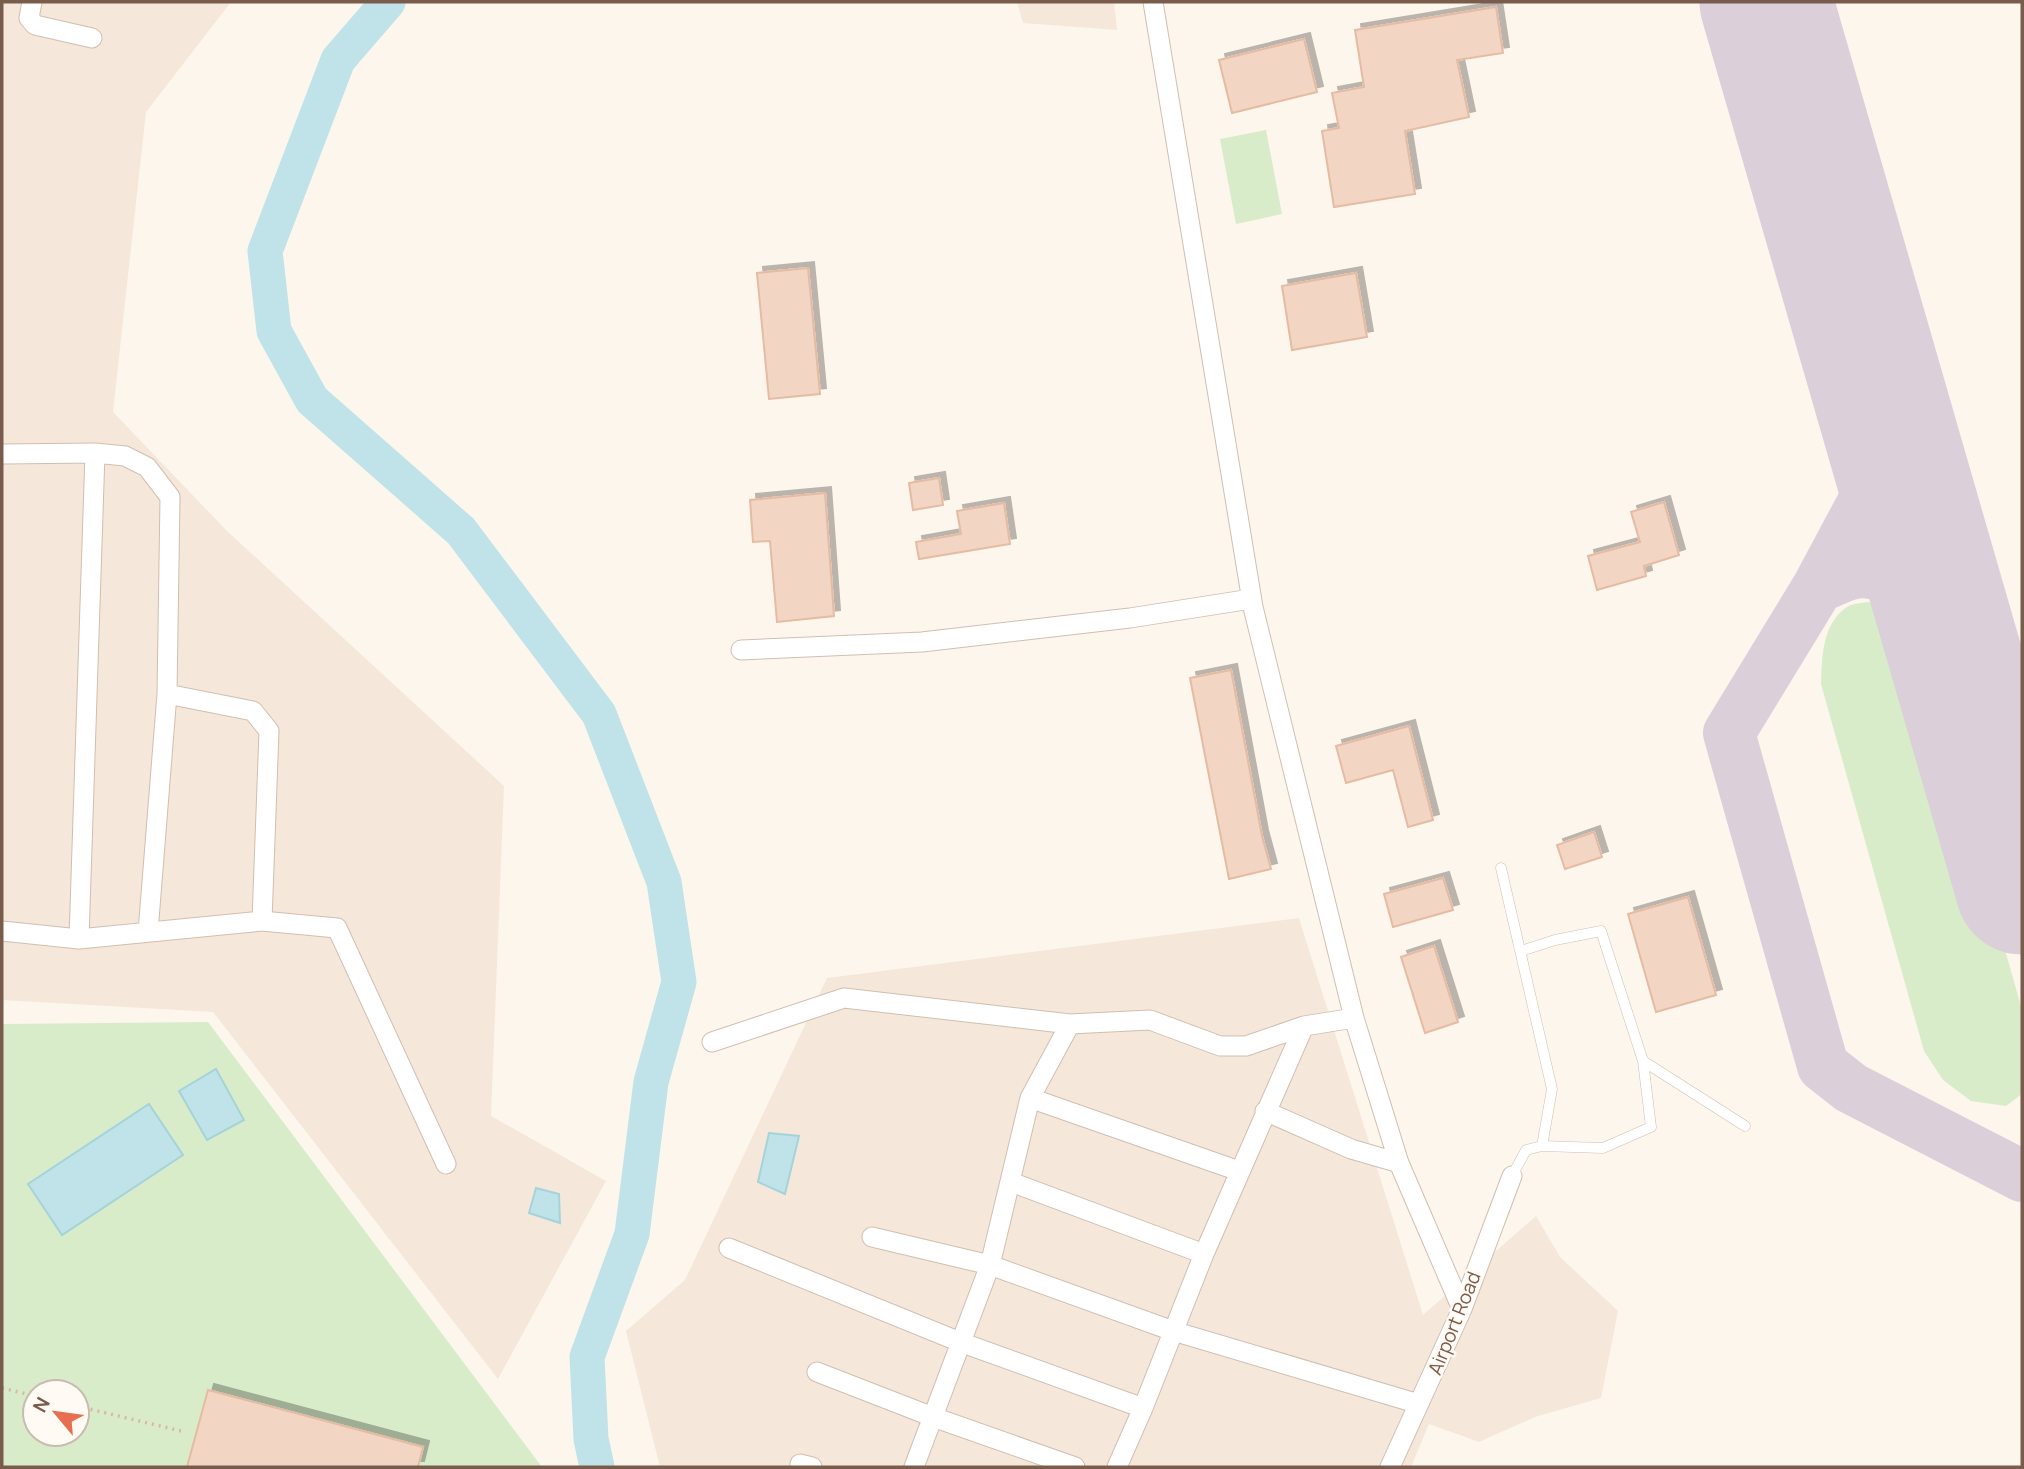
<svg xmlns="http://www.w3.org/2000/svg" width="2024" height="1469" viewBox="0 0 2024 1469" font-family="Manrope,sans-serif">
	<defs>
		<filter id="shadow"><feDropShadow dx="6" dy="-6" stdDeviation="0" flood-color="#0004"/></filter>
	</defs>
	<rect width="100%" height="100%" fill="#fdf6ec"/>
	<path fill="#f5e8da" d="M 2,2 L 231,2 L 146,112 L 113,412 L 227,531 L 504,786 L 491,1116 L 606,1181 L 498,1379 L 213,1012 L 2,1000 Z
		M 1017,2 L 1114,2 L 1117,30 L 1023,23 Z
		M 1299,918 L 1423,1315 L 1536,1216 L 1560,1257 L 1618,1311 L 1601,1398 L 1535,1417 L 1479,1442 L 1429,1424 L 1411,1467 L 660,1467 L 626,1331 L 685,1280 L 827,978 Z"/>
	<path fill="#d8ecc9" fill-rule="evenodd" d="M 1266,130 L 1282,214 L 1236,224 L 1220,139 Z
		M 1869,602 L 1896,609 L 1915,631 L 2022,1010 L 2022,1094 L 2006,1106 L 1971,1101 L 1943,1080 L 1924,1051 L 1821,684 C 1822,657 1822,624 1847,607 C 1853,603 1862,603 1869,602 Z
		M 208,1022 L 542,1467 L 2,1467 L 2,1024 ZM 35,1392 L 77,1392 L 77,1434 L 35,1434 Z"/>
	<path fill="#bfe3e8" stroke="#a5d3da" stroke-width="2" d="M 216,1069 L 244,1120 L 207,1140 L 179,1091 Z
		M 149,1104 L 183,1155 L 62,1235 L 28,1184 Z
		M 769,1133 L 799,1136 L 785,1194 L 758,1182 Z
		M 536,1188 L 559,1194 L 560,1223 L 529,1213 Z"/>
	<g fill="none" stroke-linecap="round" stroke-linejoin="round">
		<path stroke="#a5d3da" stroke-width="6" d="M 370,2 L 373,19"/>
		<path stroke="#bfe3e8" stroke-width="35" d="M 388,2 L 338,60 L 265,251 L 274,331 L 312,400 L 461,531 L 599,714 L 664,882 L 679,982 L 651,1082 L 632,1234 L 587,1357 L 591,1439 L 597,1467"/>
		<path stroke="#dbcfda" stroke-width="52" d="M 1894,445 L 1818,587 L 1729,733 L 1823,1066 L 1851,1088 L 2022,1176
			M 1818,587 C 1829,583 1842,575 1854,573 C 1892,567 1925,601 1948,626"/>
		<path stroke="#dbcfda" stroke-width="133" d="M 1766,2 L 2022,888"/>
	</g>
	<path fill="#f3d5c3" stroke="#e6bba3" stroke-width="2" filter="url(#shadow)" d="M 1496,7 L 1503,53 L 1457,60 L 1469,117 L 1405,131 L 1415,194 L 1334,207 L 1322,131 L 1339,128 L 1332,93 L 1364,87 L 1355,30 Z
		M 1304,39 L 1317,92 L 1232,113 L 1219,60 Z
		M 808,268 L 820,394 L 769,399 L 757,273 Z
		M 1356,273 L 1367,337 L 1292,350 L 1282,286 Z
		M 939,478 L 943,505 L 913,510 L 909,483 Z
		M 825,493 L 834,616 L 777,622 L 770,541 L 753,542 L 750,500 Z
		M 1664,502 L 1679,555 L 1644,566 L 1646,576 L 1597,590 L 1588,556 L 1640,542 L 1631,512 Z
		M 1004,503 L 1010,544 L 919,559 L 916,542 L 961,534 L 957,511 Z
		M 1231,670 L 1262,836 L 1271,869 L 1229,879 L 1190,678 Z
		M 1409,726 L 1433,820 L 1408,827 L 1393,770 L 1346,783 L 1336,746 Z
		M 1594,832 L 1602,857 L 1565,869 L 1557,845 Z
		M 1443,878 L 1453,910 L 1393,927 L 1384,894 Z
		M 1688,897 L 1716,995 L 1656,1012 L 1628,914 Z
		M 1434,946 L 1458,1022 L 1425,1033 L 1401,957 Z
		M 208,1390 L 423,1447 L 418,1467 L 187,1467 Z"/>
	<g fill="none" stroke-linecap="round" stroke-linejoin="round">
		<defs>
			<path id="lane" d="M 1501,868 L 1552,1089 L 1542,1146
				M 1643,1061 L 1745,1126
				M 1512,1176 L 1526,1150 L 1542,1146 L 1603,1148 L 1651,1127 L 1643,1061 L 1601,931 L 1555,940 L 1521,951"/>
			<path id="street" d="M 32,2 L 29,18 L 35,25 L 92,38
				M 1153,2 L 1253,607 L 1354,1018 L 1399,1163 L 1462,1309
				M 2,454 L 95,453 L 125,456 L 147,467 L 170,497 L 167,694 L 253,711 L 269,731 L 262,921
				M 741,650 L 922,642 L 1130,618 L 1251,599
				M 2,931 L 79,939 L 262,921 L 337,928 L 446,1164
				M 148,932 L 167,694
				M 79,939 L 95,453
				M 712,1042 L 844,998 L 1070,1024 L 1150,1020 L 1220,1046 L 1246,1046 L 1304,1026 L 1354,1018
				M 1030,1098 L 1239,1171
				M 1265,1111 L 1351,1149 L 1399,1163
				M 1011,1182 L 1204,1254
				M 872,1237 L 990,1265 L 1173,1331 L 1419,1404
				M 729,1248 L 960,1342 L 1143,1408
				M 817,1372 L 933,1417 L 1075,1467
				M 800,1464 L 812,1467
				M 914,1467 L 990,1265 L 1030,1098 L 1070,1024
				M 1117,1467 L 1143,1408 L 1204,1254 L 1304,1026
				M 1390,1467 L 1462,1309 L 1512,1176"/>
		</defs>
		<use href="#lane" stroke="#d1beb0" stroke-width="11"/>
		<use href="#street" stroke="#d1beb0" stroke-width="21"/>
		<path stroke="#d9b8a5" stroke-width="3.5" stroke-dasharray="2 5" stroke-linecap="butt" d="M 2,1388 L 35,1396
			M 77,1406 L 185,1432"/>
		<use href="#lane" stroke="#fff" stroke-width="10"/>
		<use href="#street" stroke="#fff" stroke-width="19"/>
	</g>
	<g text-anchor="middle" stroke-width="5" stroke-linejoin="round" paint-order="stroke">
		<g font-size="19" fill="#7a5c4d" stroke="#fffaf3">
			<text transform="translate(1454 1323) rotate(-68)" y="7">Airport Road</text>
		</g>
	</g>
	<rect width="2024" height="1469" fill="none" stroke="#7a5c4d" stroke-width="7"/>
	<g transform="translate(56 1413) rotate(299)"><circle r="33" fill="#fffaf3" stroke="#cabbb1" stroke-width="2"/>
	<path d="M0-5L12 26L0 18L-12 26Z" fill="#e76f51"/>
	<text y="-10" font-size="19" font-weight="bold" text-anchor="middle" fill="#7a5c4d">N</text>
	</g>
</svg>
